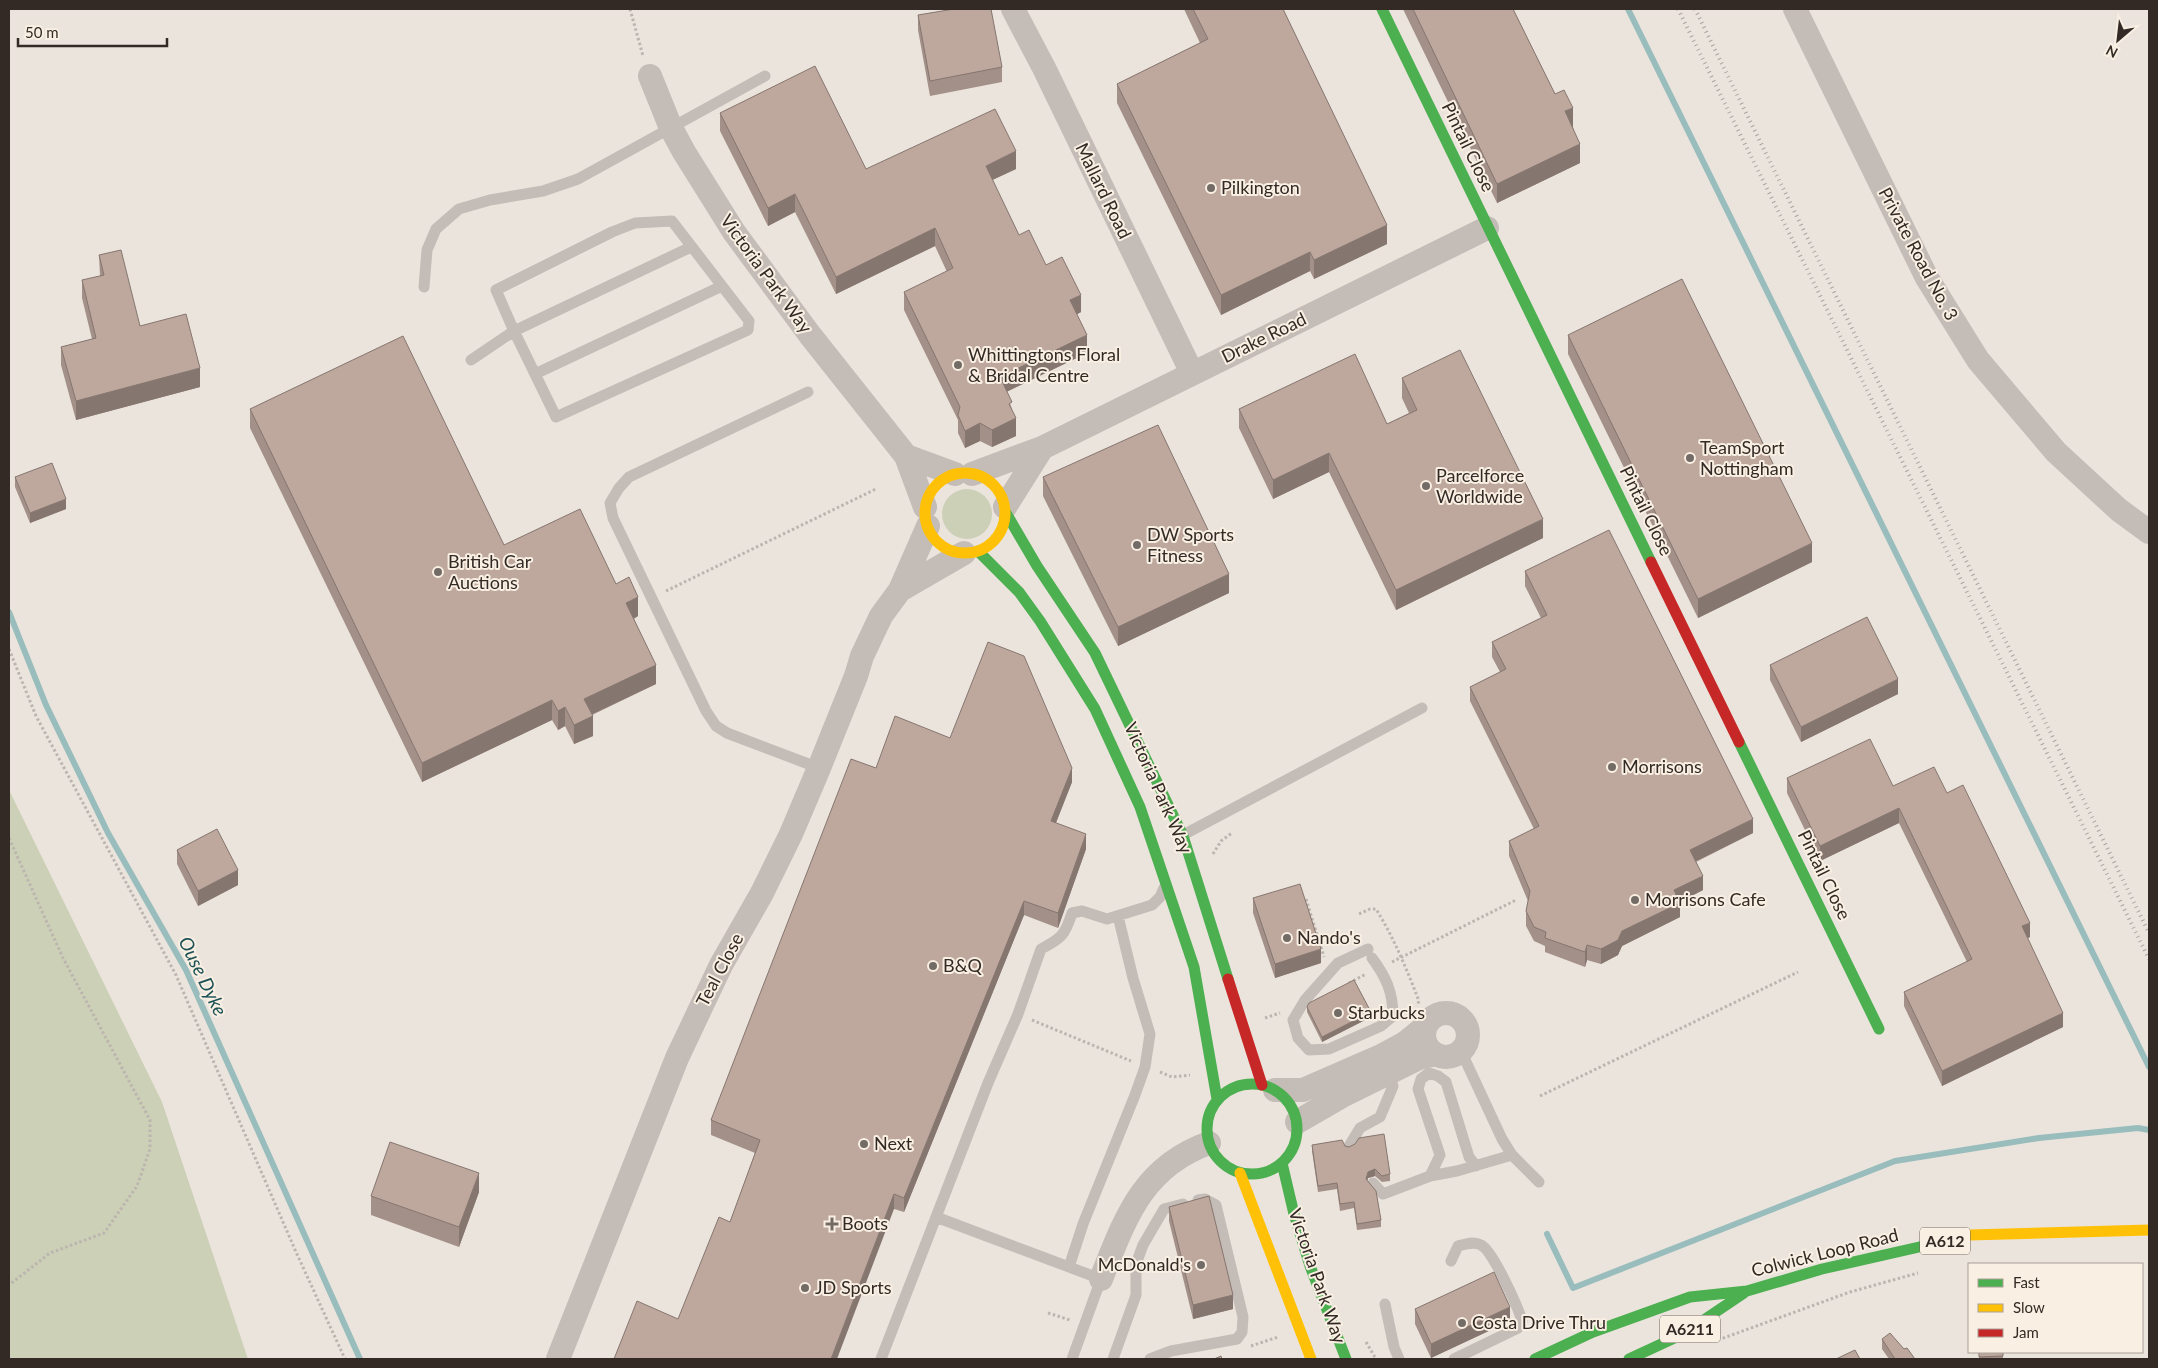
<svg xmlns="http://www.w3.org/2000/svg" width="2158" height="1368" viewBox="0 0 2158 1368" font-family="Lato,sans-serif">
	<rect width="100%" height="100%" fill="#ebe4dd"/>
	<path fill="#ccd0b6" d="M942 514a25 25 0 1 1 50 0a25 25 0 1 1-50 0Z
		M 9,790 L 162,1102 L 248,1359 L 9,1359 Z"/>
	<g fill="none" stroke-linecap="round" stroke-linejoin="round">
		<path stroke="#99bdbc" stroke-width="6" d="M 1628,9 L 2149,1067
			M 9,612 L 46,705 L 108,833 L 186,970 L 360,1359
			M 1547,1234 L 1573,1288 L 1895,1161 L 2039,1138 L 2138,1128 L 2149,1130"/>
		<path stroke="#bcb5af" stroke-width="3" stroke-dasharray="2.5 2.5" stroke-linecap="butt" d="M 630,9 L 643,56
			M 666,591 L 876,489
			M 9,649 L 36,716 L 176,975 L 296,1252 L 345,1359
			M 9,838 L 63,958 L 150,1120 L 150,1149 L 137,1186 L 104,1233 L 50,1253 L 9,1285
			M 1213,854 L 1221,841 L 1232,833
			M 1306,899 L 1324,957
			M 1359,914 L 1370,909 L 1376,909 C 1394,938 1407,970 1419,1001 L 1417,1006
			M 1392,962 L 1516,900
			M 1349,983 L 1366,974
			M 1265,1018 L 1280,1013
			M 1032,1020 L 1131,1061
			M 1160,1072 L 1172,1077 L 1190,1075
			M 1540,1096 L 1798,972
			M 1048,1313 L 1070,1320
			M 1718,1340 L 1850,1292 L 1918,1273
			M 1366,1342 L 1376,1359
			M 1251,1346 L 1278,1337"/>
		<path stroke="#c4bcb6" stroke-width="11" d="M 424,287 L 427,250 L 436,229 L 459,209 L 490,200 L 543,191 L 578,179 L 765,76
			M 471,360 L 514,331 L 496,290 L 612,232 L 635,223 L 672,221 L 749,321 L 748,330 L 556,417 L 514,331 L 691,247
			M 535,374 L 722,286
			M 808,392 L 629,477 L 619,488 L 610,503 L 613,518 L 706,711 L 716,726 L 727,733 L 819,768
			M 1183,835 L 1422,708
			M 1368,949 L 1338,963 L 1305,1000 L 1293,1020 L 1298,1038 L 1309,1050 L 1329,1049 L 1381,1026 L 1393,1016 C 1393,992 1386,977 1372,958
			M 1461,1051 L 1502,1139 L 1512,1155 L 1539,1182
			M 1349,1146 L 1360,1128 L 1380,1117 L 1393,1086 L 1389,1074
			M 1430,1176 L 1440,1155 L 1418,1089 L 1421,1079 L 1429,1073 L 1438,1076 L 1446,1082 L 1469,1157 L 1476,1166
			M 1373,1183 L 1383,1194 L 1430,1176 L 1457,1171 L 1512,1155
			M 936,1217 L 1101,1279 L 1072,1359
			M 1451,1261 L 1458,1246 C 1465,1244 1474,1241 1481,1245 C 1493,1251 1518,1307 1522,1321 L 1518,1328 L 1454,1359
			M 1069,1267 L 1083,1224 L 1135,1095 L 1145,1067 L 1150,1034 L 1133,978 L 1118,916
			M 1385,1304 L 1394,1347 L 1399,1359
			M 881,1359 L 988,1083 L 1018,1014 L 1041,949 C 1062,938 1065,935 1072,913 L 1082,911 L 1107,919 L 1152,905 L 1160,897 L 1164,888
			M 1113,1359 L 1136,1295 L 1136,1264 L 1143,1245 L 1164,1209 L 1183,1204
			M 1150,1359 L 1171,1351 L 1237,1339 L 1242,1332 L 1243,1317 L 1216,1205 L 1205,1199 L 1198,1200"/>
		<path stroke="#c4bcb6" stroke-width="24" d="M 1013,9 L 1044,68 L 1192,373
			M 1795,9 L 1927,278 L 1978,360 L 2056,452 L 2119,510 L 2149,532
			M 650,76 L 671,128 L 684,152 L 734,232 L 810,335 L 906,456 L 925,507
			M 906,456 L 955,474
			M 972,474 L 1042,448 L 1487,228
			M 1005,507 L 1042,448
			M 900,590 L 964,553
			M1424 1035a22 22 0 1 1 44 0a22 22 0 1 1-44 0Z
			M 1275,1090 L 1303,1090 L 1381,1056 L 1405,1043 L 1426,1026
			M 1297,1122 L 1342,1096 L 1419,1058 L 1435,1054
			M 1101,1279 C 1125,1219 1142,1167 1209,1143
			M 558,1359 L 677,1058 L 721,965 L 762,893 L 791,834 L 819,768 L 856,676 L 862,656 L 881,616 L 900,590 L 928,526"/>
		<path stroke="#4caf50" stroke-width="11" d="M 1382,9 L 1651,562
			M 1006,513 L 1037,566 L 1095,653 L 1183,836 L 1228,979
			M 978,551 L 1019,592 L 1040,621 L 1095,709 L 1140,807 L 1194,967 L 1217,1099
			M 1739,742 L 1879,1029
			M1207 1129a45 45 0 1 1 90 0a45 45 0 1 1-90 0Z
			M 1282,1163 L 1294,1214 L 1310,1266 L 1346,1359
			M 1535,1359 L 1593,1332 L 1690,1297 L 1747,1291 L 1822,1269 L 1928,1245
			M 1629,1359 L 1683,1334 L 1744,1293"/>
		<path stroke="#ffc107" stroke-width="11" d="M925 513a40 40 0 1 1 80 0a40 40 0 1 1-80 0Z
			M 1240,1173 L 1311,1359
			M 1928,1245 L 1969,1235 L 2149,1230"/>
		<path stroke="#c62828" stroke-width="11" d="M 1651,562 L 1739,742
			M 1228,979 L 1262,1085"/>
		<path stroke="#aba5a1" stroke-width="4" stroke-dasharray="1 4" stroke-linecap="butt" d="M 1678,9 L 2149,959
			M 1695,9 L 2149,933"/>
	</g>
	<path fill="#a39088" d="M 1184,9 L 1283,9 L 1387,244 L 1314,279 L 1310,271 L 1221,315 L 1117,103 L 1117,84 L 1200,43 Z
		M 1403,9 L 1513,9 L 1555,94 L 1573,127 L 1580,163 L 1497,203 Z
		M 918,15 L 1002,67 L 1002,82 L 930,96 L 918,30 Z
		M 720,113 L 866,169 L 1016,169 L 992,180 L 1019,235 L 1046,265 L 1081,312 L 1077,314 L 1087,353 L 1006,392 L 1012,409 L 1016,436 L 992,447 L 980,441 L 965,448 L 958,433 L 958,420 L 904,310 L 904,292 L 947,272 L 935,246 L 836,294 L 795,212 L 768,226 L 720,131 Z
		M 99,255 L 140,326 L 200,387 L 76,420 L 61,365 L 61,347 L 92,339 L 82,298 L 82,280 L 100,276 Z
		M 1568,335 L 1812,562 L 1698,618 L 1568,354 Z
		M 1402,378 L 1543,538 L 1396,610 L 1329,472 L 1273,499 L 1239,428 L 1239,409 L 1387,424 L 1409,413 L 1402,398 Z
		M 250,409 L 504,545 L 616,584 L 638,616 L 634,619 L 656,684 L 592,715 L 593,736 L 574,744 L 565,726 L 558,730 L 552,720 L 422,782 L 250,428 Z
		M 15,477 L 66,509 L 30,523 L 15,487 Z
		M 1043,477 L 1229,593 L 1118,646 L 1043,496 Z
		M 1525,571 L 1753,833 L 1696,862 L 1703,890 L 1680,902 L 1680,917 L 1622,946 L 1618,955 L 1601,964 L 1587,960 L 1585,967 L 1545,952 L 1545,946 L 1534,941 L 1526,926 L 1526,911 L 1528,901 L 1509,856 L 1509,841 L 1534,829 L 1470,701 L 1470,687 L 1500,672 L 1492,657 L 1492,642 L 1541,618 L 1525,586 Z
		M 1770,665 L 1898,694 L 1801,742 L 1770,680 Z
		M 876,768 L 1072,782 L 1056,823 L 1086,849 L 1058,928 L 1024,915 L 904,1212 L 894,1209 L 678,1319 L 730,1222 L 755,1153 L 711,1135 L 711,1120 Z
		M 1787,778 L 1893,786 L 1947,793 L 2030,937 L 2027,938 L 2063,1027 L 1942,1086 L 1904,1006 L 1904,992 L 1967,962 L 1899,823 L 1820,861 L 1787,793 Z
		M 177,850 L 238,885 L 198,906 L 177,864 Z
		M 1253,898 L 1321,963 L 1275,978 L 1253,913 Z
		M 1307,1007 L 1371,1017 L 1322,1042 L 1307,1012 Z
		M 1312,1145 L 1345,1146 L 1390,1174 L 1390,1181 L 1382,1182 L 1375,1176 L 1368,1178 L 1367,1180 L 1381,1220 L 1381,1227 L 1357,1230 L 1354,1208 L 1340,1211 L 1337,1189 L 1318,1192 L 1312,1151 Z
		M 479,1192 L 459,1247 L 371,1215 L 371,1196 Z
		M 1169,1207 L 1233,1309 L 1193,1319 L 1169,1221 Z
		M 1415,1309 L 1510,1321 L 1431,1358 L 1415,1324 Z
		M 1882,1339 L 1915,1359 L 1889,1359 L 1882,1349 Z
		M 1979,1352 L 2003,1352 L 2003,1359 L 1979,1359 Z"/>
	<path fill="#85766f" d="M 1573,108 L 1573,127 L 1565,131 L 1565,111 Z
		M 1580,144 L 1580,163 L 1497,203 L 1497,184 Z
		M 1016,151 L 1016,169 L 986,183 L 986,166 Z
		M 795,194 L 795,212 L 768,226 L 768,208 Z
		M 1387,225 L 1387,244 L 1314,279 L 1314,260 Z
		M 935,228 L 935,246 L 836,294 L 836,277 Z
		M 1310,252 L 1310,271 L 1221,315 L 1221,295 Z
		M 1081,295 L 1081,312 L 1070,318 L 1070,300 Z
		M 1087,335 L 1087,353 L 1000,395 L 1000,377 Z
		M 200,368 L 200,387 L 76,420 L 76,401 Z
		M 1016,418 L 1016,436 L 992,447 L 992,430 Z
		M 980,423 L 980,441 L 965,448 L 965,431 Z
		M 1329,453 L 1329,472 L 1273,499 L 1273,480 Z
		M 66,499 L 66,509 L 30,523 L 30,513 Z
		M 1543,519 L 1543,538 L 1396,610 L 1396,590 Z
		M 1812,543 L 1812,562 L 1698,618 L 1698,599 Z
		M 1229,574 L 1229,593 L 1118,646 L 1118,627 Z
		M 638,597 L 638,616 L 626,622 L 626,603 Z
		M 656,665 L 656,684 L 584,718 L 584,699 Z
		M 1898,679 L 1898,694 L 1801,742 L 1801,727 Z
		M 552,700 L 552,720 L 422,782 L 422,763 Z
		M 565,707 L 565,726 L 558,730 L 558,711 Z
		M 593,716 L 593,736 L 574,744 L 574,725 Z
		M 1072,768 L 1072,782 L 1051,835 L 1051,821 Z
		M 1899,808 L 1899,823 L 1820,861 L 1820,846 Z
		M 1753,819 L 1753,833 L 1690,864 L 1690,850 Z
		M 1086,834 L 1086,849 L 1058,928 L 1058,913 Z
		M 238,870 L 238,885 L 198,906 L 198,891 Z
		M 1703,876 L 1703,890 L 1674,905 L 1674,890 Z
		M 1024,901 L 1024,915 L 904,1212 L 904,1198 Z
		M 1680,903 L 1680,917 L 1622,946 L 1618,955 L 1601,964 L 1601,949 L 1622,931 Z
		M 2030,923 L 2030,937 L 2022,941 L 2022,926 Z
		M 1587,945 L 1587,960 L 1585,967 L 1585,952 Z
		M 1321,949 L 1321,963 L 1275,978 L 1275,964 Z
		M 1371,1012 L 1371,1017 L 1322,1042 L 1322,1037 Z
		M 2063,1013 L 2063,1027 L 1942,1086 L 1942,1071 Z
		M 1375,1169 L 1375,1176 L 1368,1178 L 1366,1185 L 1366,1179 L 1368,1172 Z
		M 479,1173 L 479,1192 L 459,1247 L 459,1227 Z
		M 894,1194 L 894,1209 L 837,1359 L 831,1359 Z
		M 1233,1295 L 1233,1309 L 1193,1319 L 1193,1305 Z
		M 1510,1307 L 1510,1321 L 1431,1358 L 1431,1344 Z"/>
	<path fill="#bea89e" stroke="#85766f" d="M 954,9 L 991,9 L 1002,67 L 930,81 L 918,15 Z
		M 1193,9 L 1283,9 L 1387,225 L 1314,260 L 1310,252 L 1221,295 L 1117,84 L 1208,39 Z
		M 1413,9 L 1513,9 L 1555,94 L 1564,90 L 1573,108 L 1565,111 L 1580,144 L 1497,184 Z
		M 815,66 L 866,169 L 995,109 L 1016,151 L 986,166 L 1019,235 L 1029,230 L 1046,265 L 1062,257 L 1081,295 L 1070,300 L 1087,335 L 1000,377 L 1012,402 L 1009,404 L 1016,418 L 992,430 L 980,423 L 965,431 L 958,415 L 960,407 L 904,292 L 953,268 L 935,228 L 836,277 L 795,194 L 768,208 L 720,113 Z
		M 121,250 L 140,326 L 186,314 L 200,368 L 76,401 L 61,347 L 96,338 L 82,280 L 104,275 L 99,255 Z
		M 1682,279 L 1812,543 L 1698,599 L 1568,335 Z
		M 403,336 L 504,545 L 580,509 L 616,584 L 629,577 L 638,597 L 626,603 L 656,665 L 584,699 L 593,716 L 574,725 L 565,707 L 558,711 L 552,700 L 422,763 L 250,409 Z
		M 1460,350 L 1543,519 L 1396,590 L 1329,453 L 1273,480 L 1239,409 L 1355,354 L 1387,424 L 1417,410 L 1402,378 Z
		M 1158,425 L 1229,574 L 1118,627 L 1043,477 Z
		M 52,463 L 66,499 L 30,513 L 15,477 Z
		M 1609,530 L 1753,819 L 1690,850 L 1703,876 L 1674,890 L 1680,903 L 1622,931 L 1618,940 L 1601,949 L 1587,945 L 1585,952 L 1545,938 L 1546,932 L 1534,927 L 1526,911 L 1530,891 L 1509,841 L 1539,826 L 1470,687 L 1506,669 L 1492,642 L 1547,615 L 1525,571 Z
		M 1867,617 L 1898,679 L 1801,727 L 1770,665 Z
		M 988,642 L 1024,656 L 1072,768 L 1051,821 L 1086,834 L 1058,913 L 1024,901 L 904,1198 L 894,1194 L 831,1359 L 614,1359 L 637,1301 L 678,1319 L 719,1217 L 730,1222 L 760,1140 L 711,1120 L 851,759 L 876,768 L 895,716 L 950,738 Z
		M 1870,739 L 1893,786 L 1934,767 L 1947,793 L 1963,785 L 2030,923 L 2022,926 L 2063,1013 L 1942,1071 L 1904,992 L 1972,959 L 1899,808 L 1820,846 L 1787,778 Z
		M 217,829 L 238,870 L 198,891 L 177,850 Z
		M 1300,884 L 1321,949 L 1275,964 L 1253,898 Z
		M 1354,980 L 1371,1012 L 1322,1037 L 1307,1007 L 1309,1003 Z
		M 1384,1134 L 1390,1174 L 1382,1176 L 1375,1169 L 1368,1172 L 1366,1179 L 1376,1191 L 1381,1220 L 1357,1224 L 1354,1202 L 1340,1204 L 1337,1183 L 1318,1186 L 1312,1145 L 1342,1140 L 1345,1146 L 1349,1147 L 1355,1144 L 1359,1138 Z
		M 390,1142 L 479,1173 L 459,1227 L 371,1196 Z
		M 1209,1196 L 1233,1295 L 1193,1305 L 1169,1207 Z
		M 1494,1272 L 1510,1307 L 1431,1344 L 1415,1309 Z
		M 1890,1333 L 1904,1349 L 1907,1348 L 1915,1359 L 1895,1359 L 1882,1339 Z
		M 1855,1350 L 1860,1359 L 1836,1359 Z
		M 1979,1352 L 2003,1352 L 2003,1356 L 1979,1357 Z
		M 1221,1356 L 1222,1359 L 1214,1359 Z"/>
	<g fill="#736b65" stroke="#f9efe3" stroke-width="2">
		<circle cx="1211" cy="188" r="5"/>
		<circle cx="958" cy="365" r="5"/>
		<circle cx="1690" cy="458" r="5"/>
		<circle cx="1426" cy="486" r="5"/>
		<circle cx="1137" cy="545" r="5"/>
		<circle cx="438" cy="572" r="5"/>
		<circle cx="1612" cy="767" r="5"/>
		<circle cx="1635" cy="900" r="5"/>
		<circle cx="1287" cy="938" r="5"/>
		<circle cx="933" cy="966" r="5"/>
		<circle cx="1338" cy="1013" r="5"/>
		<circle cx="864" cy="1144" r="5"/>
		<path d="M829.5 1216.5h5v5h5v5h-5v5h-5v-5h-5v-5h5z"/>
		<circle cx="1201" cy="1265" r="5"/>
		<circle cx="805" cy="1288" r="5"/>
		<circle cx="1462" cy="1323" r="5"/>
	</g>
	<g text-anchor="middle" stroke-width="4" stroke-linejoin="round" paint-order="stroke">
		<g fill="#f9efe3" stroke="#6e655e" stroke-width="1">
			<rect x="1920" y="1227.5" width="50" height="27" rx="4"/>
			<rect x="1660" y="1315.5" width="60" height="27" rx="4"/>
		</g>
		<g font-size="16" font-weight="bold" fill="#332a25">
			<text x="1945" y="1247">A612</text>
			<text x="1690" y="1335">A6211</text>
		</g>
		<g font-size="18" fill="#332a25" stroke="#f9efe3">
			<text transform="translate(1468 147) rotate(64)" y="6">Pintail Close</text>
			<text transform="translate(1103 191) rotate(64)" y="6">Mallard Road</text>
			<text transform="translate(1918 254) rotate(62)" y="6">Private Road No. 3</text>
			<text transform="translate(766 274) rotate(54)" y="6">Victoria Park Way</text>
			<text transform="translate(1264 338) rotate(-26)" y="6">Drake Road</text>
			<text transform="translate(1646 511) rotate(64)" y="6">Pintail Close</text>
			<text transform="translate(1158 788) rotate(66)" y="6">Victoria Park Way</text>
			<text transform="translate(1824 875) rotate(64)" y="6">Pintail Close</text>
			<text transform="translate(720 970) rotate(-62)" y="6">Teal Close</text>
			<text transform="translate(1825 1253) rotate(-14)" y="6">Colwick Loop Road</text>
			<text transform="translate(1317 1276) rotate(71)" y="6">Victoria Park Way</text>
		</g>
		<g font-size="18" fill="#332a25" stroke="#f9efe3" text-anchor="start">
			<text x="1221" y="194">Pilkington</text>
			<text x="968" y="361">Whittingtons Floral<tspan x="968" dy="21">&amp; Bridal Centre</tspan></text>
			<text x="1700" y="454">TeamSport<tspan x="1700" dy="21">Nottingham</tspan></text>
			<text x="1436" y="482">Parcelforce<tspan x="1436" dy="21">Worldwide</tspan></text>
			<text x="1147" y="541">DW Sports<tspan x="1147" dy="21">Fitness</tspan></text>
			<text x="448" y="568">British Car<tspan x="448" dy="21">Auctions</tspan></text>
			<text x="1622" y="773">Morrisons</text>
			<text x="1645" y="906">Morrisons Cafe</text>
			<text x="1297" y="944">Nando's</text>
			<text x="943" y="972">B&amp;Q</text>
			<text x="1348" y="1019">Starbucks</text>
			<text x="874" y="1150">Next</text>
			<text x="842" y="1230">Boots</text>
			<text x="1191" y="1271" text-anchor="end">McDonald's</text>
			<text x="815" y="1294">JD Sports</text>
			<text x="1472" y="1329">Costa Drive Thru</text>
		</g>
		<g font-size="19" font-style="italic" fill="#1b5155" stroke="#f9efe3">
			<text transform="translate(203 976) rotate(64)" y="7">Ouse Dyke</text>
		</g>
	</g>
	<rect width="2158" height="1368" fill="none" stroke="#332a25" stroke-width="20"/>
	<rect x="1968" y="1263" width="175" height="90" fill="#f9efe3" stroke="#aaa097"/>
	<rect x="1978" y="1279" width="25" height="8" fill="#4caf50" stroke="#aaa097"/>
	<text x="2013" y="1288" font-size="15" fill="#332a25">Fast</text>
	<rect x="1978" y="1304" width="25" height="8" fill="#ffc107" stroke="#aaa097"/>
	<text x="2013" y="1313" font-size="15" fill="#332a25">Slow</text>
	<rect x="1978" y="1329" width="25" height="8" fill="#c62828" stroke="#aaa097"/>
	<text x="2013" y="1338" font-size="15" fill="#332a25">Jam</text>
	<g transform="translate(2118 40) rotate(208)" stroke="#f9efe3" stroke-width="4" paint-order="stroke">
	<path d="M0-4L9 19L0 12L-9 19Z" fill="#332a25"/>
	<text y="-8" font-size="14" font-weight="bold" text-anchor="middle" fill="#332a25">N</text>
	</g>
	<path d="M18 38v8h149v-8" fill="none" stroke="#332a25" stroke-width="2.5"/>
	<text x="25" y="38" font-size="15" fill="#332a25" stroke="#f9efe3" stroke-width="4" paint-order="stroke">50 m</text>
</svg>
